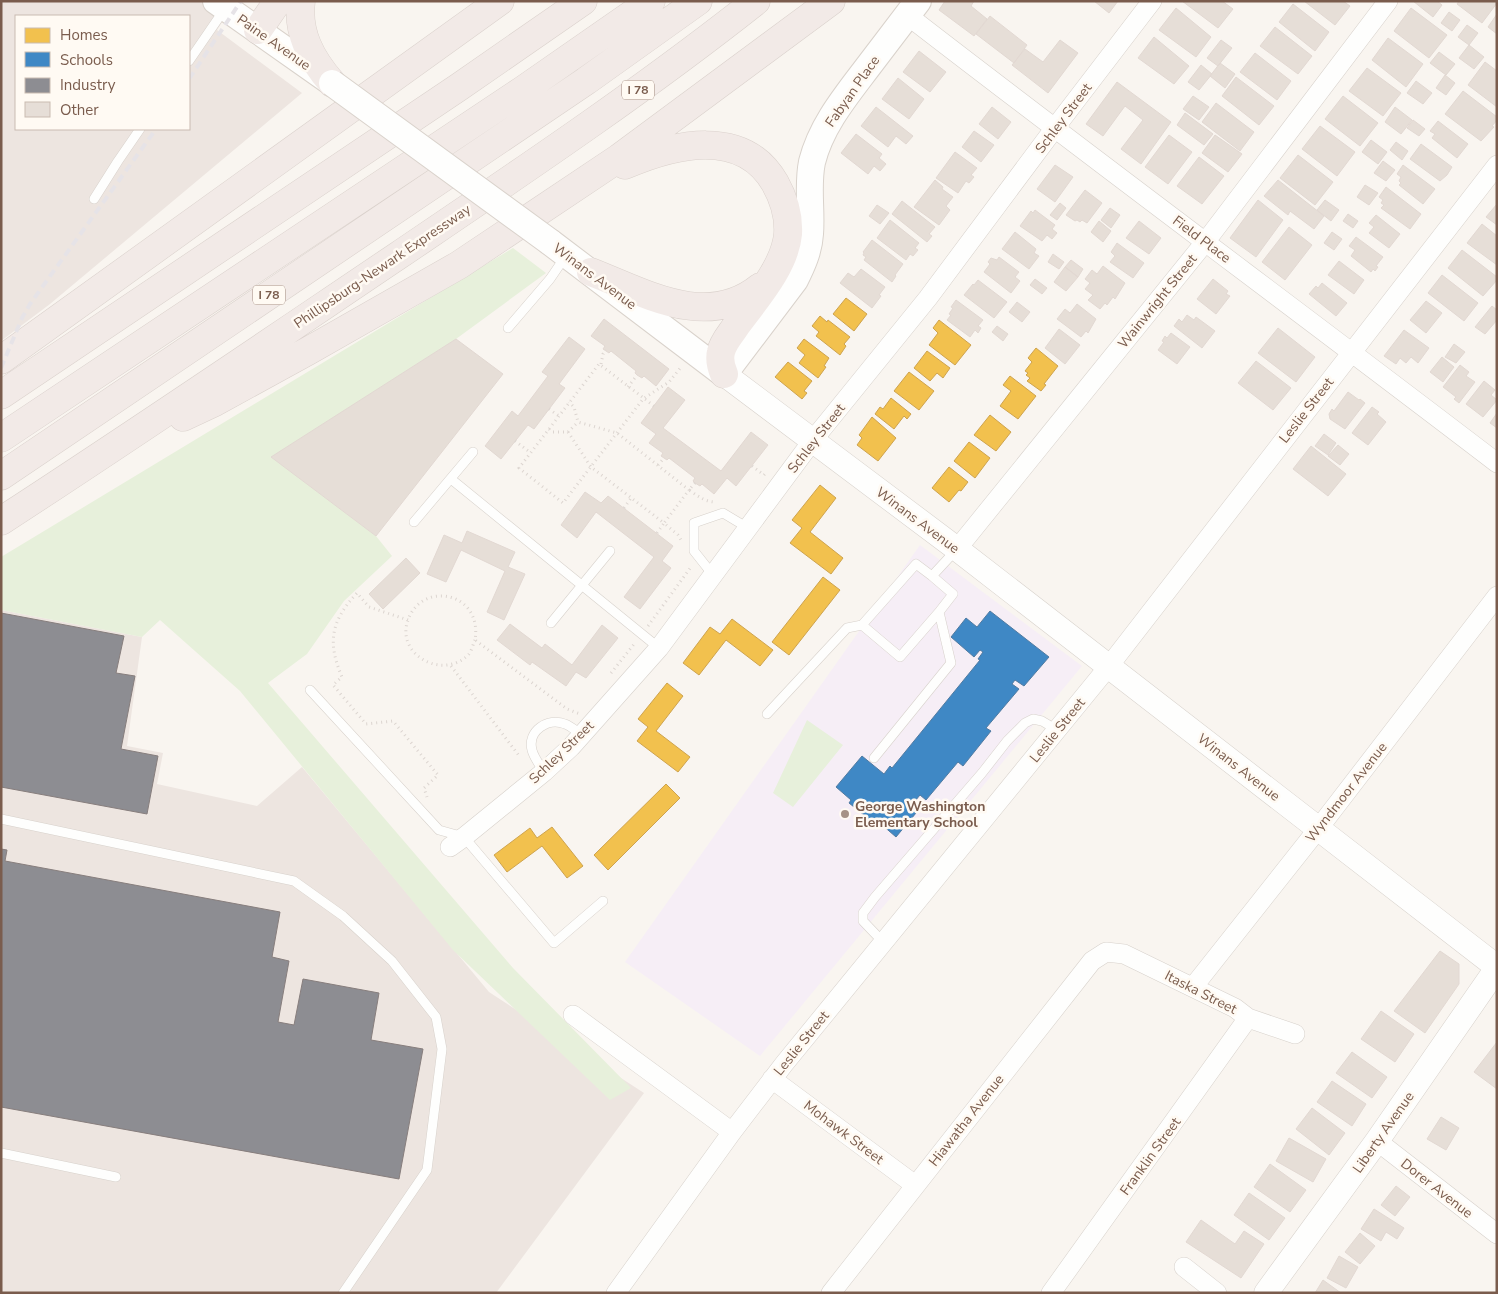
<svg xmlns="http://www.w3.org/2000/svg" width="1498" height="1294" viewBox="0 0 1498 1294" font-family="'Nunito Sans',sans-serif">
	<rect width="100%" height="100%" fill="#f9f5f0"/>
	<path fill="#ede5e0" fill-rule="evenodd" d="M 1,1 L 236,1 L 217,30 L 302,93 L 50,304 L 1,341 ZM 16,16 L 189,16 L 189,129 L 16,129 Z
		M 1,610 L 142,637 L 127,746 L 163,753 L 157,784 L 257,806 L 302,767 L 489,992 L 644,1093 L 496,1293 L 1,1293 Z"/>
	<path fill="#f6eef6" d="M 920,545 L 1082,666 L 760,1056 L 625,962 Z"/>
	<path fill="#e7f0db" d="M 513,248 L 546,273 L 456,339 L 272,457 L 376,536 L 392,556 L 344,601 L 307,654 L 268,683 L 513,968 L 631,1088 L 610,1100 L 453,950 L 240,691 L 160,620 L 142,637 L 1,610 L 1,557 Z
		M 807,720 L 843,745 L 793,807 L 773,793 Z"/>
	<path fill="#f2c14e" stroke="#cea34e" d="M 846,298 L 867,314 L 854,331 L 833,314 Z
		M 820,316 L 827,322 L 828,320 L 850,337 L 844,344 L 846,346 L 840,355 L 816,336 L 819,332 L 812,326 Z
		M 939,320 L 971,345 L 955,365 L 929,345 L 938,333 L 933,328 Z
		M 804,339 L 829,358 L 824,366 L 826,367 L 818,378 L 799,363 L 805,355 L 797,348 Z
		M 1036,348 L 1058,366 L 1044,384 L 1046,385 L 1041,391 L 1027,381 L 1030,378 L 1026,375 L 1028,373 L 1025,371 L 1032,362 L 1028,358 Z
		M 927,351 L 950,368 L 943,378 L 937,373 L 930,381 L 914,368 Z
		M 788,362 L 812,381 L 804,391 L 807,393 L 802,399 L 775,377 Z
		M 909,372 L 934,391 L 919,410 L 894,391 Z
		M 1010,376 L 1036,396 L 1018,419 L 1000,406 L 1011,391 L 1003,385 Z
		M 891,398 L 911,414 L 907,419 L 904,416 L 894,429 L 875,414 L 880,407 L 883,409 Z
		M 990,415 L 1011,432 L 996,451 L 974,435 Z
		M 872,417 L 896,438 L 878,461 L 857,445 L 862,438 L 859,435 Z
		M 969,442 L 990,458 L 975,478 L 954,461 Z
		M 949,467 L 968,482 L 961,491 L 959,490 L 949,502 L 932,488 Z
		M 820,485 L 836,498 L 810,532 L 843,558 L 831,574 L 790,543 L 802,528 L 792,520 Z
		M 823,577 L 840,590 L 789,655 L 772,642 Z
		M 732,619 L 773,650 L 760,666 L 726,640 L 699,675 L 683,663 L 710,627 L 720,634 Z
		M 667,683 L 683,696 L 656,731 L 690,757 L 678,772 L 637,741 L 648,727 L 638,719 Z
		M 666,784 L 680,798 L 608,870 L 594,855 Z
		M 552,827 L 583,866 L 567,878 L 542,846 L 507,872 L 494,855 L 530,828 L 537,838 Z"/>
	<path fill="#3f88c5" stroke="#517ba1" d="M 990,611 L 1049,657 L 1024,686 L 1015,680 L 1012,684 L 1019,689 L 986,728 L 991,731 L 963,766 L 958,762 L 926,800 L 920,795 L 910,807 L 916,813 L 896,837 L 881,824 L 879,827 L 849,803 L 851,800 L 836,787 L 862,756 L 884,774 L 890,766 L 892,768 L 980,660 L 978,659 L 983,652 L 980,650 L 974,657 L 951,637 L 966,618 L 977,627 Z"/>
	<path fill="#8d8d92" stroke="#877e7d" d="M 1,613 L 124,636 L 116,673 L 135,676 L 121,749 L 158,756 L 147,814 L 1,787 Z
		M 1,849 L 7,850 L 5,861 L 280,912 L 272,957 L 289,961 L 278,1022 L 294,1025 L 303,979 L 379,993 L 371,1040 L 423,1049 L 399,1179 L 1,1107 Z"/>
	<path fill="#e6ded7" stroke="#e2d8d2" d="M 945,1 L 974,1 L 971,6 L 987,19 L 974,36 L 939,10 Z
		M 1094,1 L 1118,1 L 1109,13 Z
		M 1182,1 L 1222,1 L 1233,9 L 1218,28 Z
		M 1304,1 L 1343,1 L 1350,6 L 1335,25 Z
		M 1413,1 L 1437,1 L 1442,5 L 1433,17 Z
		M 1459,1 L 1497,1 L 1497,3 L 1482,23 L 1457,4 Z
		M 1293,4 L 1329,32 L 1315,51 L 1279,22 Z
		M 1176,8 L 1211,37 L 1196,57 L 1159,30 Z
		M 1411,8 L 1447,35 L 1429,58 L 1394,31 Z
		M 1449,12 L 1460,20 L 1452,31 L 1441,23 Z
		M 1497,14 L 1497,34 L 1488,27 Z
		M 990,16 L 1027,45 L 1014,63 L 976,34 Z
		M 1467,25 L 1478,33 L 1469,45 L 1458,37 Z
		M 1275,27 L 1312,56 L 1298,74 L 1260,46 Z
		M 1154,37 L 1189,66 L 1174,84 L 1138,58 Z
		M 1388,38 L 1423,64 L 1406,87 L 1372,60 Z
		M 1060,40 L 1078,53 L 1048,93 L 1012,65 L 1025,49 L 1043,62 Z
		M 1221,40 L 1232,48 L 1218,66 L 1207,58 Z
		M 1469,45 L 1484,57 L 1474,69 L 1459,58 Z
		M 919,51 L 946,72 L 930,92 L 903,72 Z
		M 1439,52 L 1455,64 L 1446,75 L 1430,63 Z
		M 1255,53 L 1291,81 L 1277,100 L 1240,72 Z
		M 1485,62 L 1497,71 L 1497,107 L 1468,85 Z
		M 1220,63 L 1235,74 L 1225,88 L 1210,76 Z
		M 1201,65 L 1212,74 L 1199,90 L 1188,82 Z
		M 1367,68 L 1401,93 L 1383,116 L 1349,91 Z
		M 1445,75 L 1455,83 L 1446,95 L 1436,88 Z
		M 1236,77 L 1274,106 L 1259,125 L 1222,96 Z
		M 898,78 L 924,99 L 909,119 L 882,99 Z
		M 1416,81 L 1432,93 L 1423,104 L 1407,93 Z
		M 1117,82 L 1171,122 L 1141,164 L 1121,149 L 1143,120 L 1125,106 L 1103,136 L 1086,124 Z
		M 1463,91 L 1497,117 L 1497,120 L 1492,126 L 1494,127 L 1481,141 L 1445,114 Z
		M 1193,96 L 1209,107 L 1199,120 L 1183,109 Z
		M 1343,96 L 1378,123 L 1360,146 L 1325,119 Z
		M 1216,103 L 1254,132 L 1240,151 L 1202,122 Z
		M 876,107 L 913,136 L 906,144 L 896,136 L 888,147 L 861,126 Z
		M 992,107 L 1011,122 L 998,139 L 979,124 Z
		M 1395,107 L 1412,120 L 1401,134 L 1385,122 Z
		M 1185,113 L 1213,134 L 1204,145 L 1177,125 Z
		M 1413,120 L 1425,129 L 1419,136 L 1407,128 Z
		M 1438,121 L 1468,144 L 1457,158 L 1432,138 L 1435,134 L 1430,131 Z
		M 1320,126 L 1355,152 L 1337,176 L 1302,149 Z
		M 974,131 L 994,145 L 981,162 L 962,147 Z
		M 856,134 L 882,154 L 879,158 L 886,164 L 880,171 L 874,166 L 868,174 L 841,153 Z
		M 1169,135 L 1192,152 L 1168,184 L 1145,167 Z
		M 1215,135 L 1242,154 L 1228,172 L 1202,153 Z
		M 1371,140 L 1387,152 L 1378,164 L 1362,152 Z
		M 1396,142 L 1408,151 L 1402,160 L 1390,150 Z
		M 1421,144 L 1452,167 L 1447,175 L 1440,181 L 1410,159 Z
		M 955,152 L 977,168 L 971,175 L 974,177 L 969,183 L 966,181 L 958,193 L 936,178 Z
		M 1298,155 L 1333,182 L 1315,205 L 1280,178 Z
		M 1199,157 L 1224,176 L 1202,204 L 1177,186 Z
		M 1383,161 L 1395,170 L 1386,181 L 1374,173 Z
		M 1055,165 L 1073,177 L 1055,202 L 1037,189 Z
		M 1403,165 L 1435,189 L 1423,204 L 1399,185 L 1401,183 L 1399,181 L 1401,177 L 1397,174 Z
		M 935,180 L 943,187 L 942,189 L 953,197 L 946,206 L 950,210 L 939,225 L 914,207 Z
		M 1278,180 L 1324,216 L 1314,229 L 1290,211 L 1288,215 L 1264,196 Z
		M 1365,185 L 1378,193 L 1369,205 L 1357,197 Z
		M 1386,187 L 1421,214 L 1410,229 L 1381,208 L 1384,205 L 1381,203 L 1383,200 L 1379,197 Z
		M 1085,190 L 1102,203 L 1087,223 L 1082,220 L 1080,222 L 1077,220 L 1075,221 L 1066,215 Z
		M 1258,200 L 1283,220 L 1256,257 L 1230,238 Z
		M 1325,200 L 1339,210 L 1331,221 L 1317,210 Z
		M 902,201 L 935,227 L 929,234 L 932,236 L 927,242 L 892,214 Z
		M 1060,203 L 1066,208 L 1057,220 L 1050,215 Z
		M 1497,204 L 1497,225 L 1486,217 Z
		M 877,205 L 889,213 L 880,224 L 869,216 Z
		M 1110,208 L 1120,215 L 1111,228 L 1101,220 Z
		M 1035,210 L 1055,225 L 1052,229 L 1057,233 L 1052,239 L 1047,235 L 1042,241 L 1020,226 L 1031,211 L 1033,213 Z
		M 1348,214 L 1358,221 L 1353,228 L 1343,221 Z
		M 1376,215 L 1400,234 L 1389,248 L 1369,233 L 1374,227 L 1369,223 Z
		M 890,220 L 919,243 L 915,248 L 918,250 L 913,256 L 910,254 L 906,260 L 877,238 Z
		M 1099,221 L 1111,231 L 1103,242 L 1091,232 Z
		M 1139,221 L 1161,238 L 1149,254 L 1126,238 Z
		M 1482,224 L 1497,236 L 1497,265 L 1467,243 Z
		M 1289,227 L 1312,245 L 1285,280 L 1262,262 Z
		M 1015,232 L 1036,249 L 1034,253 L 1039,256 L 1029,269 L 1002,249 Z
		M 1332,232 L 1342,239 L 1334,250 L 1324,243 Z
		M 1356,237 L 1383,257 L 1376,266 L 1378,267 L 1375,271 L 1373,269 L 1371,272 L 1351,256 L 1355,250 L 1349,246 Z
		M 872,240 L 903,264 L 895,275 L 896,276 L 892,282 L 864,260 L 866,257 L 863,255 L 864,253 L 863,252 Z
		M 1117,243 L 1144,263 L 1133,278 L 1110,262 L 1115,256 L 1111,252 Z
		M 1462,250 L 1497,277 L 1497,280 L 1483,296 L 1448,268 Z
		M 1053,254 L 1064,262 L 1059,269 L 1048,262 Z
		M 999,257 L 1019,272 L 1015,277 L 1020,281 L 1011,293 L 984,272 L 990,264 L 988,262 L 991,258 L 997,260 Z
		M 1071,260 L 1083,269 L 1078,277 L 1065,267 Z
		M 1339,261 L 1364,280 L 1354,294 L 1328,275 Z
		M 1103,266 L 1125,283 L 1115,299 L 1113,297 L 1107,305 L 1105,303 L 1100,309 L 1088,300 L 1093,295 L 1085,289 L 1090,283 L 1085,279 L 1092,270 L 1097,274 Z
		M 1065,267 L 1078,277 L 1066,291 L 1054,282 Z
		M 861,269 L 885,287 L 879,295 L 881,296 L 872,308 L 840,283 L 848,273 L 854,277 Z
		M 1442,275 L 1478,303 L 1464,321 L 1428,293 Z
		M 1035,279 L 1047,288 L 1042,294 L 1030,285 Z
		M 1213,279 L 1228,291 L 1226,294 L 1230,296 L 1216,314 L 1197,299 Z
		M 978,280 L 1007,302 L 994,318 L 964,295 L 973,284 L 974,285 Z
		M 1322,283 L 1347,303 L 1336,316 L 1309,294 L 1316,286 L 1318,288 Z
		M 956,300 L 983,320 L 978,326 L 981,328 L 978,333 L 975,330 L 970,337 L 947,320 L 951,315 L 949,314 L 953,308 L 951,307 Z
		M 1426,301 L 1442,313 L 1426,333 L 1410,320 Z
		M 1017,302 L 1030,312 L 1022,322 L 1009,312 Z
		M 1077,304 L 1096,319 L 1088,333 L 1086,331 L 1081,337 L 1057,319 L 1065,309 L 1070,313 Z
		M 1492,306 L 1497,310 L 1497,320 L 1485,334 L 1475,327 Z
		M 1187,315 L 1194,320 L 1196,317 L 1215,331 L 1202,348 L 1174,326 L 1179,319 L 1182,322 Z
		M 604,319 L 669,369 L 656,386 L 644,376 L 642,378 L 637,375 L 635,373 L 636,371 L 611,351 L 609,353 L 603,349 L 605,346 L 591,336 Z
		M 997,326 L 1008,334 L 1003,341 L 992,332 Z
		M 1278,328 L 1315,357 L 1296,382 L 1258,353 Z
		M 1059,329 L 1080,345 L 1065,364 L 1045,348 Z
		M 1404,330 L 1429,348 L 1418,363 L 1411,357 L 1406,363 L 1400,358 L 1396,364 L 1384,356 Z
		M 1171,333 L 1190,347 L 1177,364 L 1158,350 L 1164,342 L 1162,341 L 1165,336 L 1167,338 Z
		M 569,337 L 585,349 L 559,384 L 565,388 L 534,429 L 528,425 L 501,459 L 485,446 L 512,411 L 518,416 L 548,376 L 542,372 Z
		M 456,339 L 503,374 L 376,536 L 271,457 Z
		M 1454,344 L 1465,352 L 1456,363 L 1445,357 Z
		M 1442,357 L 1454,367 L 1443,382 L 1430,372 Z
		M 1256,361 L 1291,388 L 1273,410 L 1238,383 Z
		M 1460,365 L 1469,372 L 1466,376 L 1475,382 L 1459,403 L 1454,399 L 1456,397 L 1443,387 Z
		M 1484,381 L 1495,390 L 1491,395 L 1497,400 L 1483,417 L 1466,404 Z
		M 668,387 L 685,400 L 663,428 L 721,471 L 751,432 L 768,445 L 736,486 L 727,478 L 714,494 L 702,484 L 700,486 L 695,483 L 693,481 L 695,478 L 669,458 L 667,460 L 661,456 L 663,453 L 649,443 L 656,434 L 641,423 Z
		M 1348,392 L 1359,400 L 1360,399 L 1365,403 L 1345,429 L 1330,419 L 1329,414 L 1332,409 L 1334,411 Z
		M 1372,407 L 1379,412 L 1377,414 L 1386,422 L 1368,445 L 1352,433 Z
		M 1497,413 L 1497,428 L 1490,423 Z
		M 1324,434 L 1336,443 L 1328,455 L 1315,446 Z
		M 1338,445 L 1349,454 L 1340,465 L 1328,456 Z
		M 1311,446 L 1346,474 L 1328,496 L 1293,469 Z
		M 585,492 L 601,503 L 608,496 L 673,546 L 662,561 L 671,568 L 640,609 L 624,597 L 654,557 L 596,512 L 577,538 L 561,525 Z
		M 467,531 L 515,552 L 508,567 L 525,574 L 504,620 L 487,612 L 505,571 L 461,550 L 446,582 L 427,574 L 444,535 L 462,543 Z
		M 406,558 L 420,573 L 383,609 L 369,594 Z
		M 510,624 L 542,648 L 545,644 L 572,665 L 602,625 L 618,638 L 586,678 L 576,672 L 566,686 L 532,662 L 530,665 L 497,640 Z
		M 1440,951 L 1459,964 L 1459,984 L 1425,1033 L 1394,1011 Z
		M 1381,1011 L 1414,1034 L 1395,1062 L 1361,1039 Z
		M 1497,1042 L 1497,1089 L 1474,1072 Z
		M 1352,1052 L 1387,1077 L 1372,1098 L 1336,1073 Z
		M 1332,1081 L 1366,1104 L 1352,1126 L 1317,1102 Z
		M 1312,1108 L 1345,1133 L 1329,1155 L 1296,1129 Z
		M 1441,1117 L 1459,1128 L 1446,1150 L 1427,1139 Z
		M 1289,1138 L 1326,1159 L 1313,1182 L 1276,1161 Z
		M 1270,1164 L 1306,1190 L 1290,1212 L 1254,1187 Z
		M 1396,1186 L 1410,1197 L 1395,1216 L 1381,1205 Z
		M 1249,1193 L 1285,1218 L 1269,1240 L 1234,1215 Z
		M 1374,1209 L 1404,1228 L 1397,1239 L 1386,1232 L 1381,1241 L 1361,1229 Z
		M 1201,1220 L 1235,1244 L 1244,1231 L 1264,1244 L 1241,1278 L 1186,1242 Z
		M 1360,1233 L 1375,1246 L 1360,1264 L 1345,1252 Z
		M 1339,1256 L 1358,1267 L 1346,1288 L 1327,1278 Z
		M 1323,1280 L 1341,1293 L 1315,1293 Z"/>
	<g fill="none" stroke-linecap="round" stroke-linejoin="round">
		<defs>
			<path id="service" d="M 189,61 L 224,10
				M 94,199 L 118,161 L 140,129
				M 508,328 L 550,279 L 565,257
				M 451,479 L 659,648
				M 414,522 L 473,452
				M 713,575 L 694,551 L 694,523 L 723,513 L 748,528
				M 551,623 L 610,551
				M 862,625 L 916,564 L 932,576
				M 310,690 L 439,830 L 464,837 L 554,943 L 603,901
				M 767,714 L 847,628 L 862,625 L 900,657 L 939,612
				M 874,758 L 951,663 L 939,612 L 953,594 L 932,576 L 957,549
				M 544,772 C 540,765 534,758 532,750 C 527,731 548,717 565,724 C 571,726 577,732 582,735
				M 1,819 L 294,881 L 343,916 L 392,961 L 436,1017 L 442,1049 L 427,1170 L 343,1293
				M 883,942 L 863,921 L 863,913 L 875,897 L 982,773 L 1007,741 L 1025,723 L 1033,719 L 1042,721 L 1057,730
				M 1,1153 L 116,1177"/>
			<path id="minor" d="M 907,15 C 1102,166 1301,313 1497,463
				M 957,549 L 1206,241 L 1388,1
				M 450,847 L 464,837 L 544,772 L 571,747 L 659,648 L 813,440 L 928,298 L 1054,129 L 1152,1
				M 1193,987 L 1318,829 L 1497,596
				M 573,1015 L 732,1132
				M 772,1079 L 915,1185
				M 1377,1141 L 1497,1234
				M 1184,1267 L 1217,1293
				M 616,1293 L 732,1132 L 784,1064 L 1109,666 L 1497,165
				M 831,1293 L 1092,961 L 1106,952 L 1124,954 L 1235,1008 L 1248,1018 L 1295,1034
				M 1051,1293 L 1248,1018"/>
			<path id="tertiary" d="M 724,374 L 957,549 L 1497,967
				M 1266,1293 L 1377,1141 L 1497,968"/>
			<path id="secondary" d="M 216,1 L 328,80
				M 550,242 L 724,374 L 795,280 C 802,266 809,251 810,234 C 812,210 807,186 812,162 C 821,126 845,97 867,68 C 884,46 901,23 918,1"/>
			<path id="motorway" d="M 301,1 C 297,33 311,59 332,83
				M 258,30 L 278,1
				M 625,165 C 674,144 743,127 775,183 C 784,199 789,217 788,234 C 785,267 755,300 736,326 C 731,334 723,342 721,352 C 719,360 721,367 724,374
				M 591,272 C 645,293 707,330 760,287
				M 1,360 L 500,1
				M 1,395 L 459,87 L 583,1
				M 183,417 L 215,402 L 308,351 L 459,265 L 619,158 L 831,1
				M 1,438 L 523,90 L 651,1
				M 1,476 L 586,81 L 698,1
				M 1,521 C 135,434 267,344 399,255 C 520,173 641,92 756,1"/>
		</defs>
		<use href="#service" stroke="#d7d1cb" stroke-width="10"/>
		<use href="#minor" stroke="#d7d1cb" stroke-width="20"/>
		<use href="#tertiary" stroke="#d7d1cb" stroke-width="25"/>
		<use href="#secondary" stroke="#d9d2cb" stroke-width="28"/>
		<use href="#motorway" stroke="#dad1cc" stroke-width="29"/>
		<path stroke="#dcd5d0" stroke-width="3" stroke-dasharray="1 4" stroke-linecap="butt" d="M 601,364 L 603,354 L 606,350
			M 628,387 L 637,375
			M 654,406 L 599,364 L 519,468 L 563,503 L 643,399 L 669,382 L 682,366
			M 549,409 L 559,416
			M 549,429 L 553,432 L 568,432 L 578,422
			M 568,432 L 591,467 L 664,523 L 689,490 L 617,433 L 578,422 L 574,407 L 569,402
			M 515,441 L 531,453
			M 658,465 L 664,458
			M 752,466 L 764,475 L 766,473
			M 695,483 L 689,490 C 698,496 705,502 716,502
			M 624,508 L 631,498
			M 657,533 L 664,523 L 678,535 L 681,540
			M 408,620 L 369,607 L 357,593 C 331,621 327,642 342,677 L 333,685 L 366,724 L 393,721 L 438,775 L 424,788 L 427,797
			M 648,626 L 691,567
			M 475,640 C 473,644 472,650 469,654 C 444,681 395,655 408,620 C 422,580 483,592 475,640 L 567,709 L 580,714
			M 451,666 L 520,757
			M 611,673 L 635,643"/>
		<use href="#service" stroke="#fefefd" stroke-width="9"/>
		<use href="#minor" stroke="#fefefd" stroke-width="19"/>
		<use href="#tertiary" stroke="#fefefd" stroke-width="24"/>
		<use href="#secondary" stroke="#fefefd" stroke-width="26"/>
		<use href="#motorway" stroke="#f2eae7" stroke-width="28"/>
		<path stroke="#e6e3e7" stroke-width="4" stroke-dasharray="8 5" stroke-linecap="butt" d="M 189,79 L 241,1
			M 1,368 L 22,318 L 30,304 L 156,129"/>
		<defs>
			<path id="secondary-bridge" d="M 332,83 L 550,242"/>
		</defs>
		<use href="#secondary-bridge" stroke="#d9d2cb" stroke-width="28" stroke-linecap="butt"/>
		<use href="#secondary-bridge" stroke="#fefefd" stroke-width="26"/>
	</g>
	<circle fill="#a69286" stroke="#fffaf3" stroke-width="2" cx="845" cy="814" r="5"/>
	<g text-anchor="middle" stroke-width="5" stroke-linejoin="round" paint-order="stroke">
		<g fill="#fffaf3" stroke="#a28b7f" stroke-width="1">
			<rect x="622" y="80.5" width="32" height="19" rx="4"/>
			<rect x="253" y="285.5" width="32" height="19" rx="4"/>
		</g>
		<g font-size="12" font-weight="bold" fill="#7a5c4d">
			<text x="638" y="94">I 78</text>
			<text x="269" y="299">I 78</text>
		</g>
		<g font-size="14" fill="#7a5c4d" stroke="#fffaf3">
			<text transform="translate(274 42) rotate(35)" y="5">Paine Avenue</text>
			<text transform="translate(852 91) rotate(-55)" y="5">Fabyan Place</text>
			<text transform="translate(1063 118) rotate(-53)" y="5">Schley Street</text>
			<text transform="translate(1202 239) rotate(37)" y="5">Field Place</text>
			<text transform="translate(382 266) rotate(-34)" y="5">Phillipsburg-Newark Expressway</text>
			<text transform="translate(595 276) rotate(37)" y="5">Winans Avenue</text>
			<text transform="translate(1157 301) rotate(-51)" y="5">Wainwright Street</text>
			<text transform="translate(1306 410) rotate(-52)" y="5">Leslie Street</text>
			<text transform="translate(816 438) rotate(-52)" y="5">Schley Street</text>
			<text transform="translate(918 520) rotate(37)" y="5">Winans Avenue</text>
			<text transform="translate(1057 730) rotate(-51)" y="5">Leslie Street</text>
			<text transform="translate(561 752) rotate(-44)" y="5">Schley Street</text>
			<text transform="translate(1239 767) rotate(38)" y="5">Winans Avenue</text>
			<text transform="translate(1346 792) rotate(-52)" y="5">Wyndmoor Avenue</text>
			<text transform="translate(1201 992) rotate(27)" y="5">Itaska Street</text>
			<text transform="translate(801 1043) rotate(-51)" y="5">Leslie Street</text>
			<text transform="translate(966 1120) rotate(-52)" y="5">Hiawatha Avenue</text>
			<text transform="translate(844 1132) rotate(37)" y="5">Mohawk Street</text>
			<text transform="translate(1383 1132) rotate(-55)" y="5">Liberty Avenue</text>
			<text transform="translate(1150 1156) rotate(-54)" y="5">Franklin Street</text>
			<text transform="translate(1437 1188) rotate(38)" y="5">Dorer Avenue</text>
		</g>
		<g font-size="14" font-weight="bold" fill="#7a5c4d" stroke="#fffaf3" text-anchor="start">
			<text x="855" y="811">George Washington<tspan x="855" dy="16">Elementary School</tspan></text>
		</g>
	</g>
	<rect width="1498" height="1294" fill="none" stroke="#7a5c4d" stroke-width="5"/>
	<rect x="15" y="15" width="175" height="115" fill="#fffaf3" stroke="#cabbb1"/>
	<rect x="25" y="28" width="25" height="15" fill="#f2c14e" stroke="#cabbb1"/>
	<text x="60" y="40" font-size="15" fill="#7a5c4d">Homes</text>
	<rect x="25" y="52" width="25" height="15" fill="#3f88c5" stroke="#cabbb1"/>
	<text x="60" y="65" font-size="15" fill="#7a5c4d">Schools</text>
	<rect x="25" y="78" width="25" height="15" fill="#8d8d92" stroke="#cabbb1"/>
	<text x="60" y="90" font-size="15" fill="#7a5c4d">Industry</text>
	<rect x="25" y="102" width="25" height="15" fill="#e6ded7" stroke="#cabbb1"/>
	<text x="60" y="115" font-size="15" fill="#7a5c4d">Other</text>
</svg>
